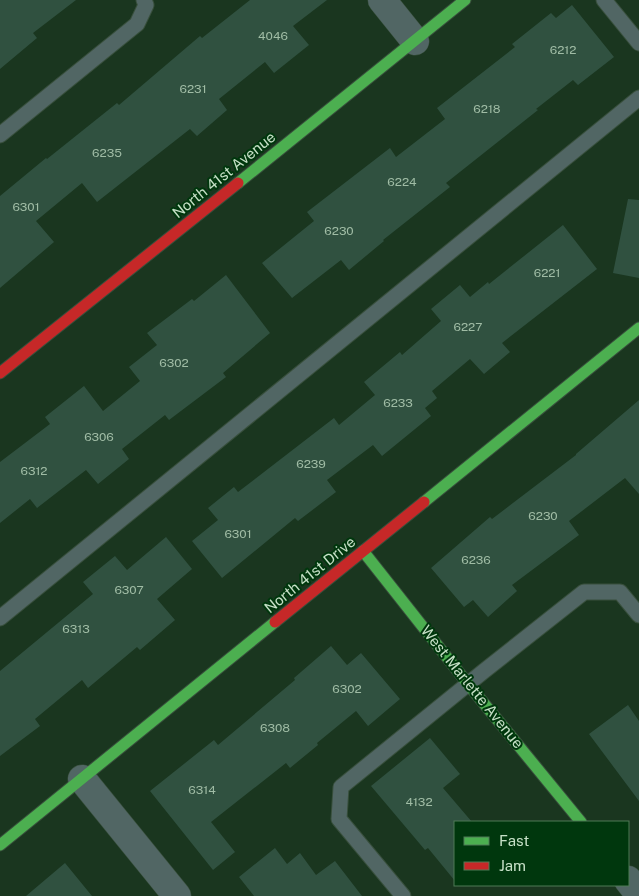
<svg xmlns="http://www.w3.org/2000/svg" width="639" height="896" viewBox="0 0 639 896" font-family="'Public Sans',sans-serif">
	<rect width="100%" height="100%" fill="#1a361f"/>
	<path fill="#305140" d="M 0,0 L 76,0 L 33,33 L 37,38 L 0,69 Z
		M 250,0 L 327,0 L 293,26 L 309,45 L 274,73 L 265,62 L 219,99 L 227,110 L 197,136 L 190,129 L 97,202 L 82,183 L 36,221 L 54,242 L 0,288 L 0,196 L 46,158 L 47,159 L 117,103 L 119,105 L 200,36 L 202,38 Z
		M 572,5 L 614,57 L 578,85 L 573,80 L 536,109 L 538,110 L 446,183 L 450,187 L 383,240 L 384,241 L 349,270 L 341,260 L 292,298 L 262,263 L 314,221 L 307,212 L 390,148 L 396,157 L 445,119 L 437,108 L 515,47 L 512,44 L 551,13 L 556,18 Z
		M 628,199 L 639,200 L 639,278 L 613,273 Z
		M 563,225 L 597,269 L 502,343 L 510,352 L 484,374 L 470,359 L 432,391 L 437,398 L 425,408 L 431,416 L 382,456 L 373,445 L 327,480 L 336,492 L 298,521 L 295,518 L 222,578 L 192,541 L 218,520 L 208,508 L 234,487 L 238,492 L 334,418 L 339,425 L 375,395 L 364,382 L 400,352 L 402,355 L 441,321 L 431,309 L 460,285 L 470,297 L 488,282 L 489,284 Z
		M 226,275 L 270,333 L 223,373 L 226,377 L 169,420 L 165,415 L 122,449 L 129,459 L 98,484 L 86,470 L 37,508 L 30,499 L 0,523 L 0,462 L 50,424 L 45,417 L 84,386 L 103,411 L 140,381 L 129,367 L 157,345 L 147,333 L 192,299 L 194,301 Z
		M 639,400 L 639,494 L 625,478 L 569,521 L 579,535 L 512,585 L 517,591 L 488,617 L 473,600 L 464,607 L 431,568 L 490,517 L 492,519 L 576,455 L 576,454 Z
		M 166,537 L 192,569 L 157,599 L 175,620 L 140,650 L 137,647 L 88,688 L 82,680 L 35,719 L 40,726 L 0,756 L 0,671 L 93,594 L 83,582 L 115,556 L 127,570 Z
		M 331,646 L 347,665 L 361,653 L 400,699 L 368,726 L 356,711 L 317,743 L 318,745 L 290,768 L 286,763 L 211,822 L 235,852 L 213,870 L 150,791 L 214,740 L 218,745 L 295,680 L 294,678 Z
		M 628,705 L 639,721 L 639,801 L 589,734 Z
		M 430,738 L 460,774 L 443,788 L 472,822 L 455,822 L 455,881 L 428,848 L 425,850 L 371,786 Z
		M 275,848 L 287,864 L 300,853 L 316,875 L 335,861 L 362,896 L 254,896 L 239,877 Z
		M 65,863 L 92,896 L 26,896 Z"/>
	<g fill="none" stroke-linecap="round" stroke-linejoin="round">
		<defs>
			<path id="lane" d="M 604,0 L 639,43
				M 0,135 L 137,24 L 146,5 L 144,0
				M 0,618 L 639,98
				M 403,896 L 339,819 L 341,787 L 484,671 L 584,592 L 620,592 L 639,615"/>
			<path id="street" d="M 382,0 L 415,41
				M 82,779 L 177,896
				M 628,880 L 639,894"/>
			<path id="fast" d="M 238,183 L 465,0
				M 424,502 L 639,328
				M 363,551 L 468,684 L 581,822
				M 0,845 L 275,622"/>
			<path id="jam" d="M 0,373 L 238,183
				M 275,622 L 424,502"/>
		</defs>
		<use href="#lane" stroke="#384f3c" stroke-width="17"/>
		<use href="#street" stroke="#384f3c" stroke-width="29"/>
		<use href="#fast" stroke="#384f3c" stroke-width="13"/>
		<use href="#jam" stroke="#384f3c" stroke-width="13"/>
		<use href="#lane" stroke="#516664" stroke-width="15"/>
		<use href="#street" stroke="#516664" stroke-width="28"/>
		<use href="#fast" stroke="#4caf50" stroke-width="11"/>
		<use href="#jam" stroke="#c62828" stroke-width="11"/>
	</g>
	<g text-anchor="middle" stroke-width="4" stroke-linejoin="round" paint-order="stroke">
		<g font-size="12" fill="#a0bca5">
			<text x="273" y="40">4046</text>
			<text x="563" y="54">6212</text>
			<text x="193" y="93">6231</text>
			<text x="487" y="113">6218</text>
			<text x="107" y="157">6235</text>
			<text x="402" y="186">6224</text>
			<text x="26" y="211">6301</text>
			<text x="339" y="235">6230</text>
			<text x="547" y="277">6221</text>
			<text x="468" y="331">6227</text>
			<text x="174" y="367">6302</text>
			<text x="398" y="407">6233</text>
			<text x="99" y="441">6306</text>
			<text x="311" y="468">6239</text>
			<text x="34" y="475">6312</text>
			<text x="543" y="520">6230</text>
			<text x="238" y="538">6301</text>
			<text x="476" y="564">6236</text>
			<text x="129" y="594">6307</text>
			<text x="76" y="633">6313</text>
			<text x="347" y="693">6302</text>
			<text x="275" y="732">6308</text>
			<text x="202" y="794">6314</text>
			<text x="419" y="806">4132</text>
		</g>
		<g font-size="15" fill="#c6e0c7" stroke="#00370d">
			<text transform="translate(224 175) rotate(-39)" y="5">North 41st Avenue</text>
			<text transform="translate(310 575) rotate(-39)" y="5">North 41st Drive</text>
			<text transform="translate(472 687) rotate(51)" y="5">West Marlette Avenue</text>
		</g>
	</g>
	<rect x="454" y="821" width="175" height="65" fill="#00370d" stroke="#4f7b57"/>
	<rect x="464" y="837" width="25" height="8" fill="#4caf50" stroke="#4f7b57"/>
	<text x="499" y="846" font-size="15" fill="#c6e0c7">Fast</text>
	<rect x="464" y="862" width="25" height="8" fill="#c62828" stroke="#4f7b57"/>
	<text x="499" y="871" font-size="15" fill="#c6e0c7">Jam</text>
</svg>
